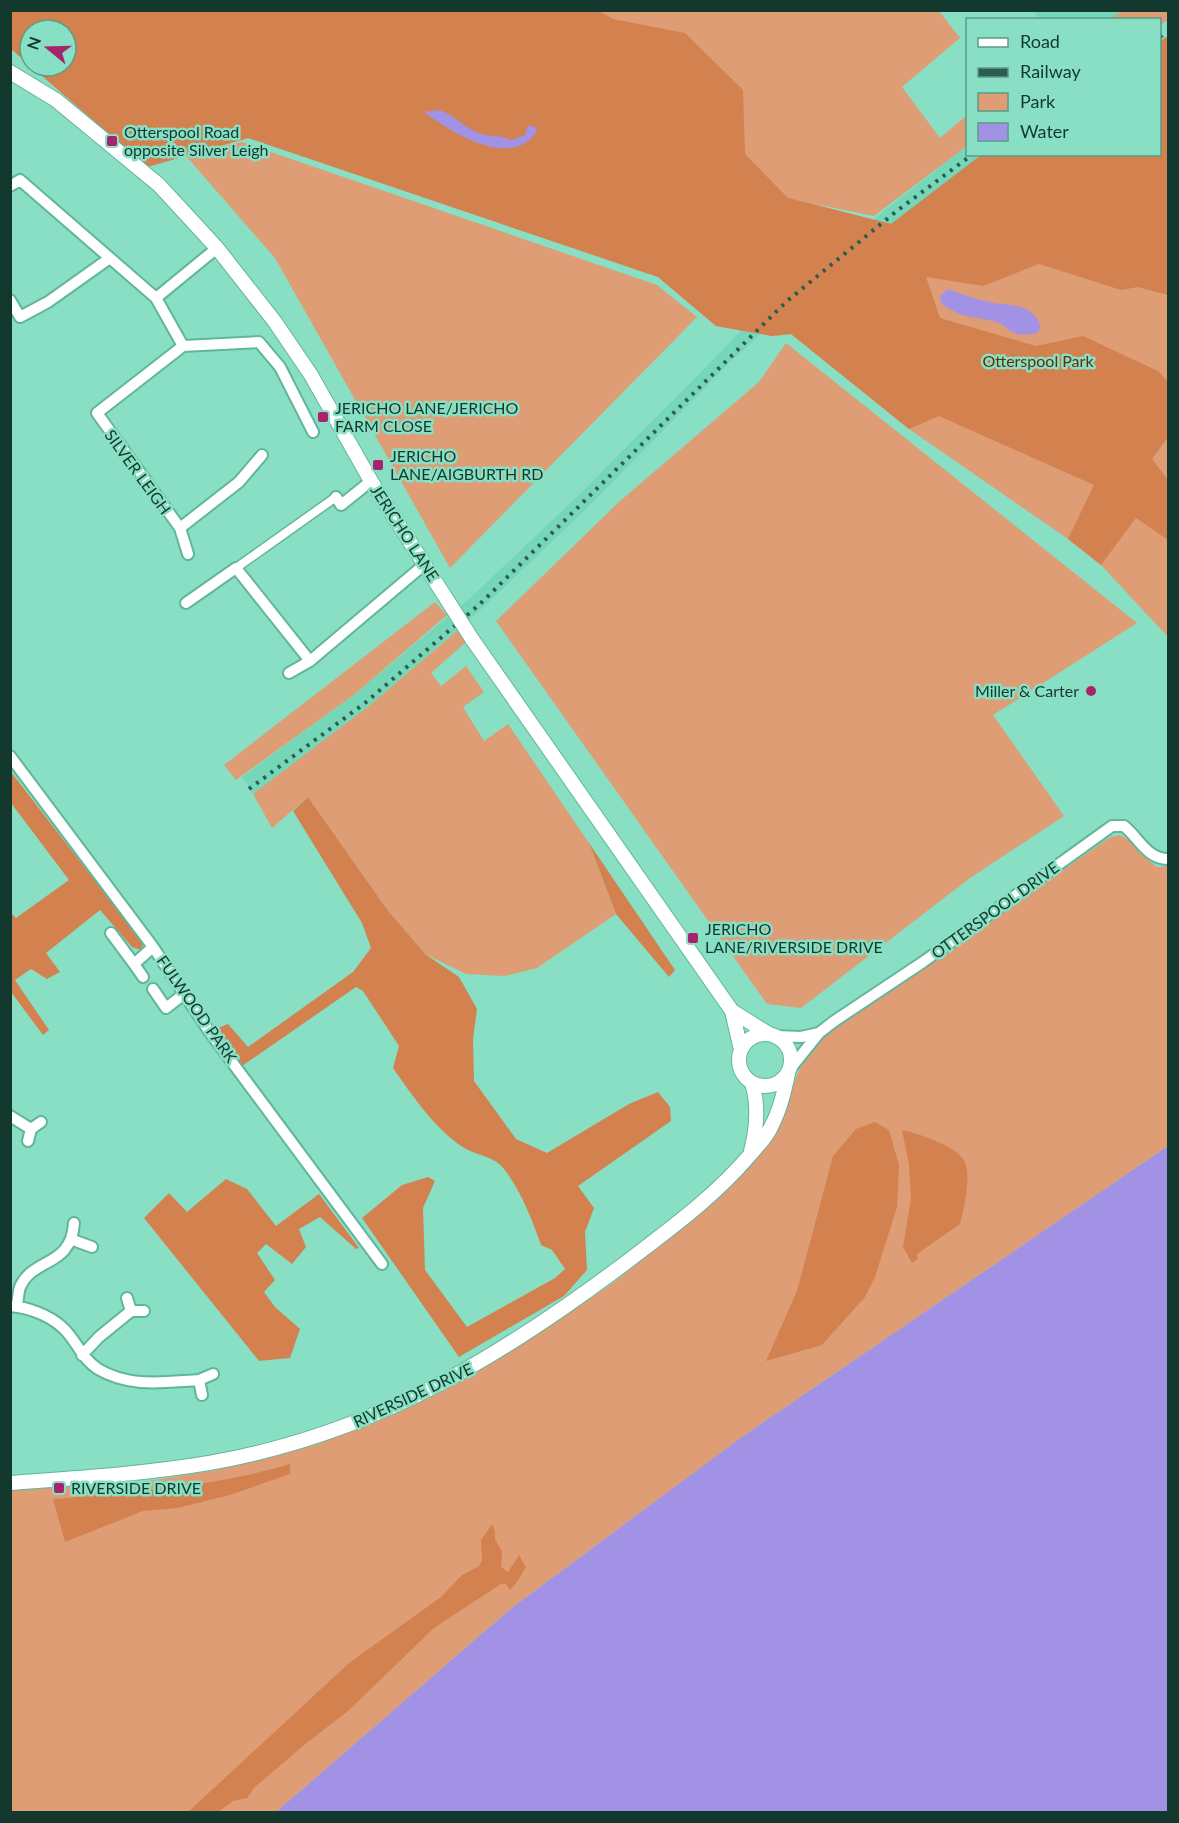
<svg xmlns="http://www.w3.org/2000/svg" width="1179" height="1823" viewBox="0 0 1179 1823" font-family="Lato,sans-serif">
	<rect width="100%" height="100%" fill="#88dfc4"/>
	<path fill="#75d6b8" d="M 1033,11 L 1123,11 L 1109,20 L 1040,19 Z
		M 967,146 L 968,154 L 981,155 L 802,296 L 728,364 L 589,506 L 477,613 L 369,706 L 253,794 L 242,777 L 355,694 L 468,600 L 579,495 L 779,293 Z"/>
	<path fill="#df9d76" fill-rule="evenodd" d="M 11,10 L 939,11 L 960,38 L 902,87 L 940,138 L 967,115 L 967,146 L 874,216 L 810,203 L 891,224 L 1168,258 L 1168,637 L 1101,565 L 1068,539 L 909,429 L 791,334 L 772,336 L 716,326 L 658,277 L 249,138 L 208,150 L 242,142 L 657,285 L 697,317 L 450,568 L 275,258 L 186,156 L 147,167 L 11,49 ZM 30,30 L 66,30 L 66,66 L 30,66 Z
		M 1123,11 L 1168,11 L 1168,20 L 1160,25 L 1160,20 L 1109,19 Z
		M 786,343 L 1137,623 L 993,715 L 1064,816 L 970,878 L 801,1008 L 767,1004 L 496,621 L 620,501 L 759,382 Z
		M 435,602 L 447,615 L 355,694 L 236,780 L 224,765 Z
		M 458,630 L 466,642 L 431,673 L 441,686 L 466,666 L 484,692 L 463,707 L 484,741 L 508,724 L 589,843 L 616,914 L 537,968 L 505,976 L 466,974 L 425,954 L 386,908 L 308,797 L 272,828 L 253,794 L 369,706 Z
		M 1119,835 C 1134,840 1144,858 1157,867 L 1168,866 L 1168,1146 L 742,1437 L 513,1607 L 276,1812 L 11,1812 L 11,1490 L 136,1483 L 216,1470 L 318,1444 L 436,1394 L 500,1358 L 613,1283 L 729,1189 L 771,1138 L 804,1058 L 830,1031 L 1109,838 Z"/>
	<path fill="#d3824f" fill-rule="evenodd" d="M 11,11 L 599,11 L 613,19 L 685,33 L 743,90 L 745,154 L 788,198 L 891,224 L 981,155 L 1160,154 L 1160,41 L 1168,36 L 1168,295 L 1138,287 L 1121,290 L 1039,264 L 983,286 L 926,277 L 940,318 L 1036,346 L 1083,336 L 1158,371 L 1168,382 L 1168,437 L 1152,459 L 1168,480 L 1168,540 L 1136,518 L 1101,565 L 1068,539 L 1094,485 L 939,416 L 909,429 L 791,334 L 772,336 L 716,326 L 658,277 L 248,138 L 147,167 L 11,49 ZM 30,30 L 66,30 L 66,66 L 30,66 Z
		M 11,772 L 143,943 L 141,950 L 132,947 L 100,910 L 46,953 L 60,972 L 47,979 L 31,969 L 15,980 L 49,1030 L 43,1035 L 11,992 L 10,912 L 16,918 L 69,880 L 11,803 Z
		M 308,797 L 386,908 L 425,954 L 459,977 L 477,1009 L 473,1039 L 474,1081 L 516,1139 L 547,1153 L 629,1104 L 658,1092 L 670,1107 L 671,1121 L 578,1186 L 594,1208 L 585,1232 L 587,1270 L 564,1296 L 459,1357 L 362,1218 L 402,1185 L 428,1177 L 435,1181 L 423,1208 L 425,1270 L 467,1327 L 555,1278 L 565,1269 L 552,1250 L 541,1245 C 532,1219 521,1191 504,1169 C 495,1157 480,1156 468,1150 C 438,1134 412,1095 393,1068 L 399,1046 L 363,991 L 356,987 L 242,1066 L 218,1028 L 228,1024 L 248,1047 L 353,972 L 371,948 L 362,923 L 293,811 Z
		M 589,843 L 675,970 L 669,977 L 616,914 Z
		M 875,1122 L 889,1130 L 899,1165 L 897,1207 L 875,1277 L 865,1297 L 822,1345 L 766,1361 L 797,1291 L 833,1156 L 856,1129 Z
		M 902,1130 C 917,1133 956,1146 964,1160 C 972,1174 964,1209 960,1224 L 917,1254 L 918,1259 L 912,1263 L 903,1247 L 911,1199 L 909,1164 Z
		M 226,1179 L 247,1189 L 276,1226 L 319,1194 L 359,1248 L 356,1249 L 320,1217 L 299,1229 L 306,1247 L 292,1264 L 266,1244 L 257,1253 L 275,1280 L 264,1292 L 275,1307 L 300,1329 L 290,1358 L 259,1361 L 144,1218 L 169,1193 L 187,1212 Z
		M 290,1464 L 290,1474 L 230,1495 L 178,1508 L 143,1511 L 65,1542 L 53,1499 C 133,1493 212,1487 290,1464 Z
		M 492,1524 L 495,1531 L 495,1539 L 502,1552 L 501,1567 L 508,1572 L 519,1555 L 526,1567 L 517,1582 L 510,1590 L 506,1584 L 501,1584 L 434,1628 L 348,1711 L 304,1745 L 254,1788 L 247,1798 L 233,1801 L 218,1812 L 188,1812 L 349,1663 L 441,1597 L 462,1575 L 479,1566 L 482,1560 L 481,1540 Z"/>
	<path fill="#a292e5" d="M 439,110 C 456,115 466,130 482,134 C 492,137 500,135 511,140 L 525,135 L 528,126 L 534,126 L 537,131 C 511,171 451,132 424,112 Z
		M 948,289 C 961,294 975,299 989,302 C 1011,307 1031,301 1041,327 L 1037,333 C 1007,339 1012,326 993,321 C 968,315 966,320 942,304 L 940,296 Z
		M 1168,1146 L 1168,1812 L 276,1812 L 513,1607 L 742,1437 Z"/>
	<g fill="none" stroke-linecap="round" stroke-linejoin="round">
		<defs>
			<path id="pedestrian" d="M 236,568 L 336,497"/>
			<path id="minor" d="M 10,186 L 20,180 L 156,298 L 183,346 L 97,413 L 180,528 L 239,482 L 262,455
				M 156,298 L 217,248
				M 10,300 L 20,317 L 48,302 L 110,258
				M 183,346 L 259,342 L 280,367 L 313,432
				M 336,497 L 341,505 L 371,481
				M 180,528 L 188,554
				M 186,603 L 236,568 L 310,661
				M 289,673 L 310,661 L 425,564
				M 10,756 L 153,947 L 209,1031 L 382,1264
				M 111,933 L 134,964 L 153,947
				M 134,964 L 143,977
				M 153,989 L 166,1008 L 184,994
				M 776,1036 L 801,1037 L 819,1033
				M 790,1069 L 819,1033 L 833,1022 L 923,962 L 1112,826 L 1124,826 C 1139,838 1147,859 1168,859
				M 10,1116 L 31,1129
				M 28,1141 L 31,1129 L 41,1122
				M 73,1240 L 92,1247
				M 10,1306 C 27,1307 49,1315 62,1327 C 76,1339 81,1358 98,1369 C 130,1388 164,1382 199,1380
				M 17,1306 C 18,1300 18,1293 20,1287 C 33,1257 71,1268 74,1223
				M 131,1311 L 144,1311
				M 82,1355 L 99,1337 L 131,1311 L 127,1298
				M 202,1395 L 199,1380 L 213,1374"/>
			<path id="tertiary" d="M 10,72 L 56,100 L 159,185 L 217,248 L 275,322 L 311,375 L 371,481 L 444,595
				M 472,639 L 732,1011 L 741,1050
				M 732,1011 L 769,1034
				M739 1060a26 26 0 1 1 52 0a26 26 0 1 1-52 0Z
				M 751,1151 C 757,1128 759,1106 752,1083
				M 10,1483 C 77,1478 143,1474 209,1463 C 380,1433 510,1352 645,1248 C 683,1219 718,1192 749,1156 C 757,1146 766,1138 771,1127 C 780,1110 784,1092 788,1074"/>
		</defs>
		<use href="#pedestrian" stroke="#60b69c" stroke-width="11"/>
		<use href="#minor" stroke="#60b69c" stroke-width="14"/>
		<use href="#tertiary" stroke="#60b69c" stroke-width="16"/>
		<use href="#pedestrian" stroke="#fff" stroke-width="8"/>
		<use href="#minor" stroke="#fff" stroke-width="10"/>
		<use href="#tertiary" stroke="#fff" stroke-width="14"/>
		<path stroke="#2c5c4f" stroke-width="4" stroke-dasharray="3 6" stroke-linecap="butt" d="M 1160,37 L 1168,32
			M 249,789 L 365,703 L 480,604 L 787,301 L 898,210 L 973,154"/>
		<defs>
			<path id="tertiary-bridge" d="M 444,595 L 472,639"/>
		</defs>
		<use href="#tertiary-bridge" stroke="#60b69c" stroke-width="16" stroke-linecap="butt"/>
		<use href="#tertiary-bridge" stroke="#fff" stroke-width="14"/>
	</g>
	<g fill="#a8236e" stroke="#88dfc4" stroke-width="2">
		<rect x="106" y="135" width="12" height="12" rx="3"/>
		<rect x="317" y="411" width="12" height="12" rx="3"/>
		<rect x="372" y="459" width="12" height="12" rx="3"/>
		<circle cx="1091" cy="691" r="6"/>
		<rect x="687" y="932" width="12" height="12" rx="3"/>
		<rect x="53" y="1482" width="12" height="12" rx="3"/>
	</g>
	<g text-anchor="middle" stroke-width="5" stroke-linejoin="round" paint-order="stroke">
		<g font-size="16" fill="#13382e" stroke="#88dfc4" text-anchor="start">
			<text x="124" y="138">Otterspool Road<tspan x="124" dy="18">opposite Silver Leigh</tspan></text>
			<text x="335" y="414">JERICHO LANE/JERICHO<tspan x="335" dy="18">FARM CLOSE</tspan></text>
			<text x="390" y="462">JERICHO<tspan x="390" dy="18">LANE/AIGBURTH RD</tspan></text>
			<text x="1079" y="697" text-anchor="end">Miller &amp; Carter</text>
			<text x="705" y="935">JERICHO<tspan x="705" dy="18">LANE/RIVERSIDE DRIVE</tspan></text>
			<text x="71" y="1494">RIVERSIDE DRIVE</text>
		</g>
		<g font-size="16" fill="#632e05" stroke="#88dfc4">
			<text x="1038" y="367">Otterspool Park</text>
		</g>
		<g font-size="16" fill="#13382e" stroke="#88dfc4">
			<text transform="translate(138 472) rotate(54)" y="6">SILVER LEIGH</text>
			<text transform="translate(405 533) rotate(57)" y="6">JERICHO LANE</text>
			<text transform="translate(995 910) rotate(-36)" y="6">OTTERSPOOL DRIVE</text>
			<text transform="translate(197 1009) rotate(55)" y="6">FULWOOD PARK</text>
			<text transform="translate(413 1395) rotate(-25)" y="6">RIVERSIDE DRIVE</text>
		</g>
	</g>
	<rect width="1179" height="1823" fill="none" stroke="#13382e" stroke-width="24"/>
	<rect x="966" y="18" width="195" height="138" fill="#88dfc4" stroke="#599c88" stroke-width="1.5"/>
	<rect x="978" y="38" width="30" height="9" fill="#ffffff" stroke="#599c88" stroke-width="1.5"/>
	<text x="1020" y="48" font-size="18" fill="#13382e">Road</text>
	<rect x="978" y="68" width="30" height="9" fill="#2c5c4f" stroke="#599c88" stroke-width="1.5"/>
	<text x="1020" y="78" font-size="18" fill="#13382e">Railway</text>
	<rect x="978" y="93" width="30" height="18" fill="#df9d76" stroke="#599c88" stroke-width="1.5"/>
	<text x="1020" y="108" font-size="18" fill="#13382e">Park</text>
	<rect x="978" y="123" width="30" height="18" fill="#a292e5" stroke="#599c88" stroke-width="1.5"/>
	<text x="1020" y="138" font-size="18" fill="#13382e">Water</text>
	<g transform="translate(48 48) rotate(289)"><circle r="28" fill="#88dfc4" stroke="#599c88" stroke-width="1.5"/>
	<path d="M0-4.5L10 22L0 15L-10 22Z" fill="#a8236e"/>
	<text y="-9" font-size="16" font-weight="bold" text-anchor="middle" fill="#13382e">N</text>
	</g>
</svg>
